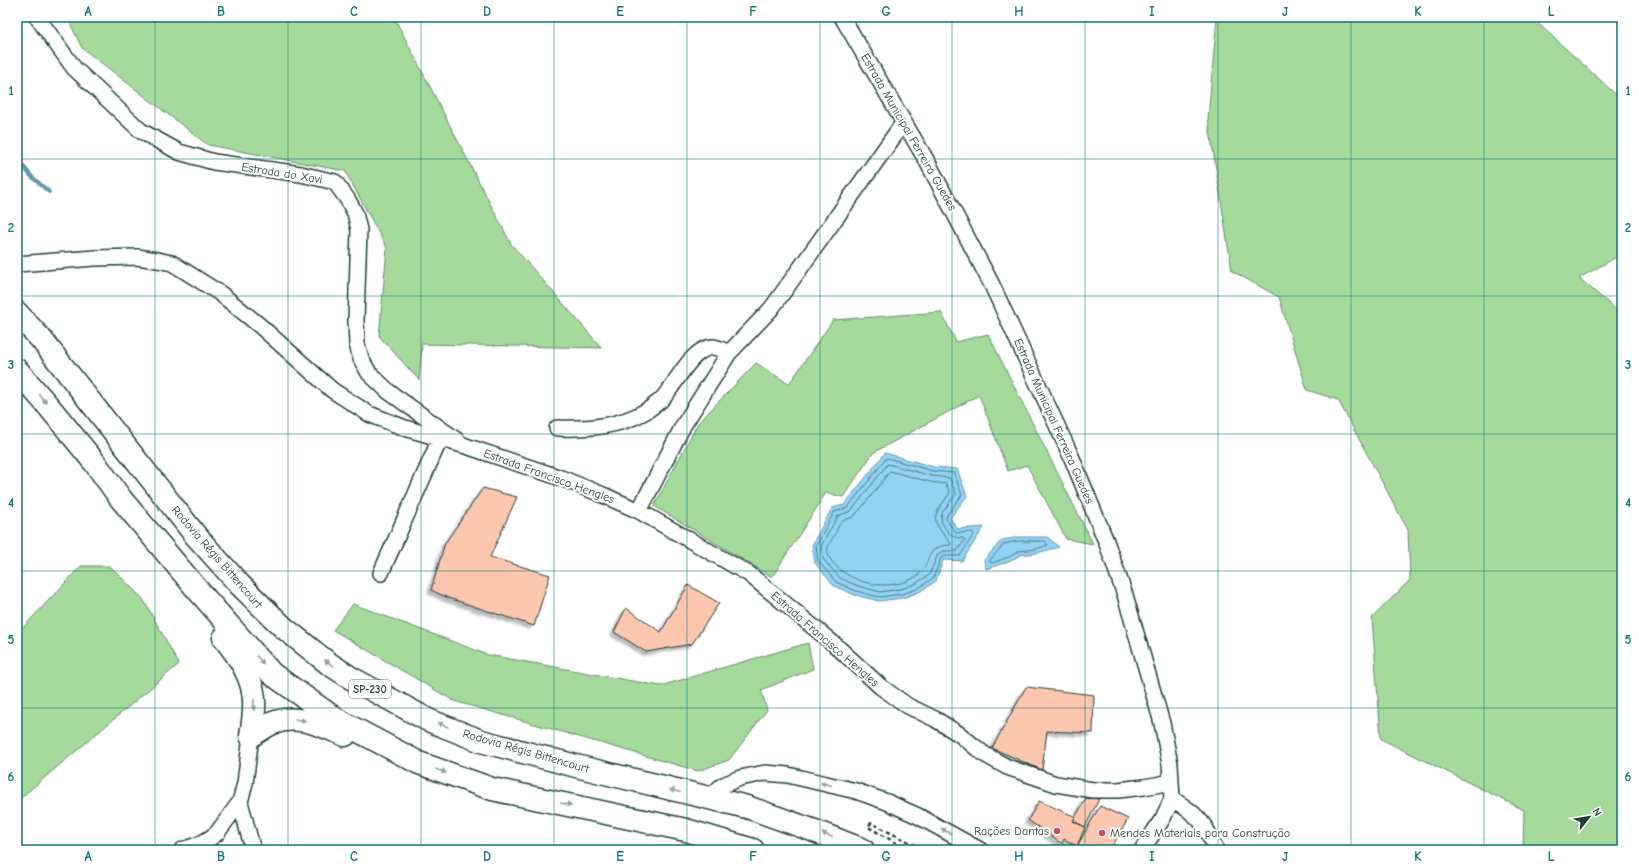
<svg xmlns="http://www.w3.org/2000/svg" width="1639" height="867" viewBox="0 0 1639 867" font-family="'Comic Neue',sans-serif">
	<defs>
		<filter id="shadow"><feDropShadow dx="-3.5" dy="3.5" stdDeviation="1" flood-color="#0004"/></filter>
	</defs>
	<rect width="100%" height="100%" fill="#fff"/>
	<filter id="ink" filterUnits="userSpaceOnUse"><feTurbulence type="fractalNoise" baseFrequency=".025" numOctaves="2"/><feDisplacementMap in="SourceGraphic" scale="8" xChannelSelector="R" yChannelSelector="G"/><feConvolveMatrix kernelMatrix="1 2 1 2 8 2 1 2 1" color-interpolation-filters="sRGB"/></filter>
	<g filter="url(#ink)">
		<path fill="#a5da9c" stroke="#628c68" d="M 67,17 L 394,17 L 511,244 L 602,348 L 422,344 L 419,380 L 379,336 L 387,248 L 345,171 L 208,145 L 82,48 Z
			M 1217,17 L 1531,17 L 1622,100 L 1622,254 L 1579,278 L 1622,315 L 1622,850 L 1523,850 L 1524,810 L 1381,739 L 1372,618 L 1410,580 L 1408,530 L 1338,400 L 1307,390 L 1279,297 L 1232,271 L 1208,118 Z
			M 941,312 L 956,342 L 988,334 L 1093,544 L 1066,539 L 1027,465 L 1008,471 L 979,395 L 873,453 L 843,497 L 826,493 L 772,577 L 654,506 L 698,423 L 756,363 L 789,384 L 833,320 Z
			M 81,566 L 110,566 L 143,599 L 179,664 L 17,801 L 17,634 Z
			M 353,604 L 488,655 L 660,686 L 808,643 L 813,669 L 761,690 L 767,710 L 729,760 L 698,771 L 454,701 L 333,630 Z"/>
		<path fill="#92d2f4" stroke="#6496a7" d="M 885,453 L 934,467 L 957,469 L 967,496 L 950,518 L 958,529 L 984,527 L 962,561 L 943,560 L 936,581 L 919,592 L 903,598 L 879,601 L 855,595 L 834,586 L 815,563 L 812,545 L 832,508 L 844,505 Z
			M 1019,537 L 1047,537 L 1059,547 L 1037,553 L 1020,555 L 1011,561 L 986,569 L 984,560 L 1002,540 Z"/>
		<g fill="none" stroke-linecap="round" stroke-linejoin="round">
			<path stroke="#4d7981" stroke-width="1" d="M 887,458 L 933,471 L 954,473 L 962,495 L 947,515 L 946,519 L 956,533 L 972,532 L 974,534 L 960,556 L 944,556 L 941,558 L 933,578 L 917,589 L 902,594 L 879,597 L 856,591 L 836,582 L 818,561 L 816,546 L 834,512 L 847,508 Z
				M 888,464 L 932,476 L 950,478 L 956,494 L 942,513 L 941,520 C 945,530 952,539 963,538 L 965,540 L 957,551 L 943,551 L 938,554 L 929,575 L 915,584 L 901,589 L 880,592 L 858,586 L 840,578 L 823,559 L 821,546 L 838,516 L 851,511 Z
				M 890,471 L 930,482 L 946,484 L 950,493 C 930,521 931,518 951,544 L 950,545 C 920,546 935,568 912,579 C 894,587 874,587 856,579 C 846,575 824,561 828,547 C 829,543 833,538 835,534 C 837,530 839,523 843,521 C 847,518 852,519 856,514 C 868,501 879,485 890,471 Z
				M 1020,541 L 1045,541 L 1048,545 L 1036,549 L 1019,551 L 1009,557 L 992,563 L 990,562 L 990,560 L 1004,544 Z"/>
			<path stroke="#6496a7" stroke-width="4" d="M 17,144 L 19,161 L 31,176 L 49,192"/>
		</g>
		<path fill="#fcc7ae" stroke="#1f3d34" filter="url(#shadow)" d="M 483,488 L 517,497 L 490,557 L 550,575 L 534,626 L 448,598 L 431,590 L 445,543 Z
			M 688,585 L 719,603 L 692,644 L 646,652 L 614,632 L 626,608 L 661,632 Z
			M 1026,687 L 1094,695 L 1093,733 L 1047,731 L 1042,770 L 992,748 Z
			M 1086,798 L 1099,799 L 1085,827 L 1073,821 Z
			M 1039,801 L 1076,817 L 1073,821 L 1085,827 L 1077,846 L 1064,839 L 1062,844 L 1028,820 Z
			M 1100,806 L 1128,819 L 1110,850 L 1083,850 L 1077,846 Z"/>
		<g fill="none" stroke-linecap="round" stroke-linejoin="round">
			<defs>
				<path id="minor" d="M 37,17 L 74,68 L 141,131 L 179,152 L 214,162 L 301,174 L 335,182 L 348,200 L 355,213 L 359,230 L 356,321 L 357,344 L 361,359 L 369,373 L 389,392 L 458,441
					M 842,17 L 928,163 L 992,285 L 1071,456 L 1106,541 L 1125,595 L 1162,723 L 1170,764 L 1172,799 L 1163,818 L 1142,850
					M 17,264 L 95,258 L 137,257 L 157,260 L 172,263 L 221,294 L 259,325 L 332,390 L 369,414 L 405,428 L 466,446 L 561,478 L 603,495 L 639,511 L 749,574 L 834,644 L 881,687 L 908,706 L 935,719 L 959,734 L 984,754 L 1007,767 L 1056,784 L 1093,790 L 1118,790 L 1144,787 L 1161,784 L 1170,781
					M 557,428 C 588,429 619,427 646,411 C 651,408 656,404 661,400 C 675,387 690,348 713,347 C 718,347 724,351 729,353
					M 639,511 L 683,426 L 729,353 L 771,309 L 789,284 L 904,122
					M 381,573 L 440,439
					M 707,799 L 723,785 L 740,778 L 765,773 L 788,775 L 856,791 L 887,802 L 918,816 L 980,850
					M 1172,799 C 1197,814 1205,822 1216,850
					M 240,802 L 253,850
					M 182,850 C 195,846 207,842 217,833 L 240,802 L 245,783 L 251,736"/>
				<path id="highway" d="M 17,313 L 41,339 L 196,536 L 240,585 L 284,628 L 328,663 L 351,678 L 428,720 L 481,741 L 580,767 L 747,807 L 812,830 L 863,850
					M 17,370 L 50,408 L 95,463 L 121,499 L 196,588 L 272,674 L 334,718 L 419,763 L 492,789 L 686,830 L 753,850
					M 224,638 C 240,658 256,681 254,708 C 254,717 252,727 251,736
					M 251,736 C 258,732 265,726 273,723 C 297,713 322,726 345,735"/>
			</defs>
			<use href="#minor" stroke="#1f3d34" stroke-width="18"/>
			<use href="#highway" stroke="#1f3d34" stroke-width="25"/>
			<path stroke="#1f3d34" stroke-width="2.5" stroke-dasharray="4 3" stroke-linecap="butt" d="M 909,850 L 868,827 L 871,823 L 925,850"/>
			<use href="#minor" stroke="#fff" stroke-width="15"/>
			<use href="#highway" stroke="#fff" stroke-width="22"/>
		</g>
		<defs><path id="oneway-solid" d="M-6-.8H1V-3.2L6.5 0L1 3.2V.8H-6Z"/></defs>
		<g fill="#8f9e9a">
			<use href="#oneway-solid" transform="translate(43 399) rotate(49)"/>
			<use href="#oneway-solid" transform="translate(260 660) rotate(49)"/>
			<use href="#oneway-solid" transform="translate(329 663) rotate(-145)"/>
			<use href="#oneway-solid" transform="translate(254 705) rotate(89)"/>
			<use href="#oneway-solid" transform="translate(300 720) rotate(10)"/>
			<use href="#oneway-solid" transform="translate(443 725) rotate(-158)"/>
			<use href="#oneway-solid" transform="translate(441 771) rotate(20)"/>
			<use href="#oneway-solid" transform="translate(826 784) rotate(-166)"/>
			<use href="#oneway-solid" transform="translate(675 791) rotate(-166)"/>
			<use href="#oneway-solid" transform="translate(566 804) rotate(10)"/>
			<use href="#oneway-solid" transform="translate(946 831) rotate(-152)"/>
			<use href="#oneway-solid" transform="translate(827 835) rotate(-159)"/>
		</g>
	</g>
	<path fill="none" stroke="#0f766e" stroke-width="1" stroke-opacity="0.55" d="M 155,17 L 155,850M 288,17 L 288,850M 421,17 L 421,850M 554,17 L 554,850M 687,17 L 687,850M 820,17 L 820,850M 952,17 L 952,850M 1085,17 L 1085,850M 1218,17 L 1218,850M 1351,17 L 1351,850M 1484,17 L 1484,850M 17,159 L 1622,159M 17,296 L 1622,296M 17,434 L 1622,434M 17,571 L 1622,571M 17,708 L 1622,708"/>
	<g fill="#d1495b" stroke="#fff" stroke-width="1.5">
		<circle cx="1057" cy="831" r="4"/>
		<circle cx="1102" cy="833" r="4"/>
	</g>
	<g text-anchor="middle" stroke-width="4" stroke-linejoin="round" paint-order="stroke">
		<rect fill="#fff" stroke="#627771" stroke-width="1" x="349" y="680" width="42" height="18" rx="3"/>
		<g font-size="11" font-weight="bold" fill="#1f3d34">
			<text x="370" y="693">SP-230</text>
		</g>
		<g font-size="12" fill="#1f3d34" stroke="#fff">
			<text transform="translate(909 132) rotate(60)" y="4">Estrada Municipal Ferreira Guedes</text>
			<text transform="translate(282 173) rotate(9)" y="4">Estrada do Xavi</text>
			<text transform="translate(1054 421) rotate(66)" y="4">Estrada Municipal Ferreira Guedes</text>
			<text transform="translate(549 476) rotate(20)" y="4">Estrada Francisco Hengles</text>
			<text transform="translate(217 557) rotate(49)" y="4">Rodovia Régis Bittencourt</text>
			<text transform="translate(825 639) rotate(41)" y="4">Estrada Francisco Hengles</text>
			<text transform="translate(526 751) rotate(16)" y="4">Rodovia Régis Bittencourt</text>
		</g>
		<g font-size="12" fill="#1f3d34" stroke="#fff" text-anchor="end">
			<text x="1049" y="835">Rações Dantas</text>
			<text x="1110" y="837" text-anchor="start">Mendes Materiais para Construção</text>
		</g>
	</g>
	<rect width="1639" height="867" fill="none" stroke="#fff" stroke-width="44"/>
	<g transform="translate(1589 817) rotate(59)" stroke="#ffffff" stroke-width="3" paint-order="stroke">
	<path d="M0-3L7 15L0 10L-7 15Z" fill="#1f3d34"/>
	<text y="-6" font-size="11" font-weight="bold" text-anchor="middle" fill="#1f3d34">N</text>
	</g>
	<rect x="22" y="22" width="1595" height="823" fill="none" stroke="#0f766e" stroke-width="1.5"/>
	<g font-size="13" text-anchor="middle" font-weight="bold" fill="#0f766e">
		<text x="88" y="16">A</text>
		<text x="221" y="16">B</text>
		<text x="354" y="16">C</text>
		<text x="487" y="16">D</text>
		<text x="620" y="16">E</text>
		<text x="753" y="16">F</text>
		<text x="886" y="16">G</text>
		<text x="1019" y="16">H</text>
		<text x="1152" y="16">I</text>
		<text x="1285" y="16">J</text>
		<text x="1418" y="16">K</text>
		<text x="1551" y="16">L</text>
		<text x="11" y="95">1</text>
		<text x="1628" y="95">1</text>
		<text x="11" y="232">2</text>
		<text x="1628" y="232">2</text>
		<text x="11" y="369">3</text>
		<text x="1628" y="369">3</text>
		<text x="11" y="507">4</text>
		<text x="1628" y="507">4</text>
		<text x="11" y="644">5</text>
		<text x="1628" y="644">5</text>
		<text x="11" y="781">6</text>
		<text x="1628" y="781">6</text>
		<text x="88" y="861">A</text>
		<text x="221" y="861">B</text>
		<text x="354" y="861">C</text>
		<text x="487" y="861">D</text>
		<text x="620" y="861">E</text>
		<text x="753" y="861">F</text>
		<text x="886" y="861">G</text>
		<text x="1019" y="861">H</text>
		<text x="1152" y="861">I</text>
		<text x="1285" y="861">J</text>
		<text x="1418" y="861">K</text>
		<text x="1551" y="861">L</text>
	</g>
</svg>
